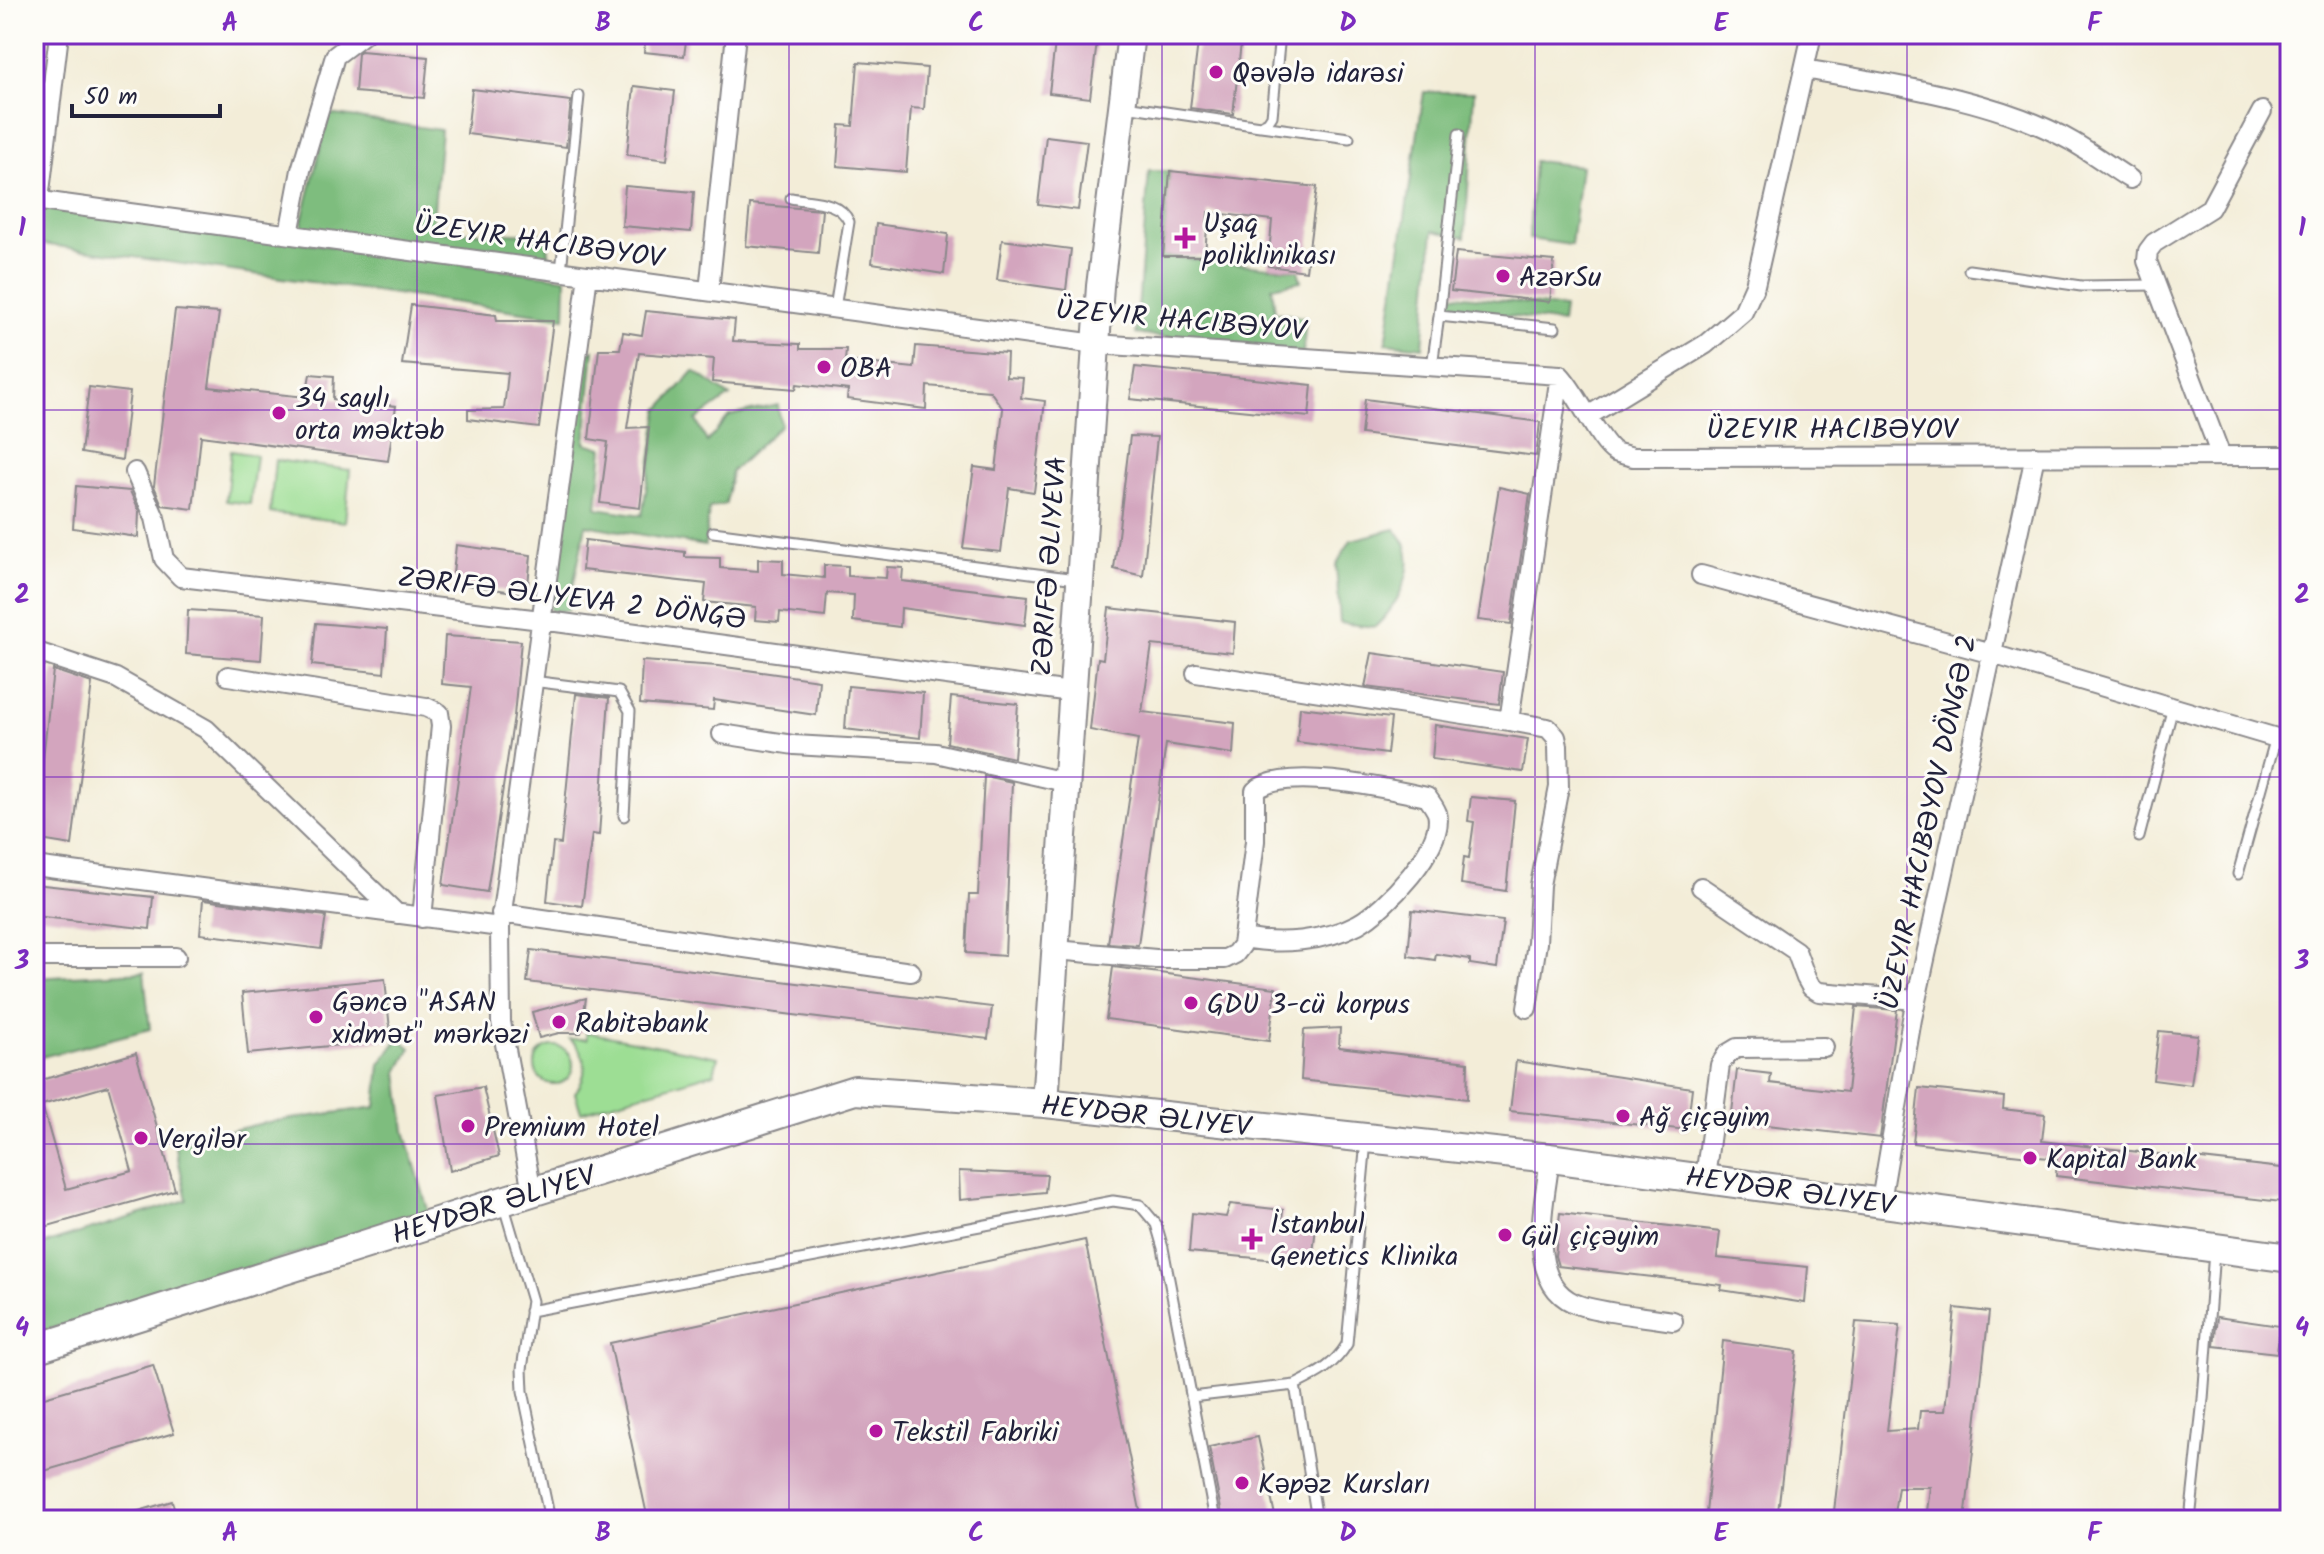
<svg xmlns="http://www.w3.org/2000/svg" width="2324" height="1554" viewBox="0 0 2324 1554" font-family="Kalam,sans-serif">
	<rect width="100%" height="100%" fill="#fdfcf7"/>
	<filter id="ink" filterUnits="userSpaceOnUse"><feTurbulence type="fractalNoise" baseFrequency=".0125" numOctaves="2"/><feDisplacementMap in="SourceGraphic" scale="16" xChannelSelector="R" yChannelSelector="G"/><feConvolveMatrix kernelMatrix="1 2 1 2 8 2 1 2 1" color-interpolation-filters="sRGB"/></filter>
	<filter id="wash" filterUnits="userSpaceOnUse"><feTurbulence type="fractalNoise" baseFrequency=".006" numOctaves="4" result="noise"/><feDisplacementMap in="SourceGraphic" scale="32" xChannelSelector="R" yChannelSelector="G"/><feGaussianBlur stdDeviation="1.8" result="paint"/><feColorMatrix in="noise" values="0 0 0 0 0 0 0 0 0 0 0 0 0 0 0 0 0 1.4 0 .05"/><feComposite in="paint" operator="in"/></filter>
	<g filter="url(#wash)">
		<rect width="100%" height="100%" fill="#f3edd8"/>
		<path fill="#9dde94" stroke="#608068" stroke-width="2" d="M 231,451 L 256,455 L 250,504 L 226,501 Z
			M 275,460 L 350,470 L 345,522 L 270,513 Z
			M 586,1032 L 718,1057 L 714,1073 L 581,1112 L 575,1093 C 589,1074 588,1054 570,1039 L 587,1039 Z
			M535 1065a19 19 0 1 1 38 0a19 19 0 1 1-38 0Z"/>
		<path fill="#7ebd7e" stroke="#50705c" stroke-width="2" d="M 1424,92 L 1474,92 L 1465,237 L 1433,231 L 1423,347 L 1386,343 Z
			M 329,114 L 441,130 L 432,231 L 547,234 L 550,263 L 303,228 L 302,220 Z
			M 1534,161 L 1581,166 L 1571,245 L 1529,239 Z
			M 1149,171 L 1170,171 L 1163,256 L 1298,270 L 1301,281 L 1272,287 L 1275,312 L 1306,318 L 1303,353 L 1136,334 Z
			M 34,206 L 566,278 L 565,318 L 34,243 Z
			M 1448,294 L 1564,308 L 1562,323 L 1447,308 Z
			M 594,350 L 585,443 L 603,448 L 597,508 L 642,515 L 659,410 L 694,371 L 730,396 L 696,420 L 707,442 L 729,416 L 778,405 L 781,425 L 731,472 L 726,504 L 709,508 L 705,546 L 586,525 L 568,611 L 550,611 L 583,355 Z
			M 1395,529 C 1398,534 1404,540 1406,546 C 1416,573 1394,610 1375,627 L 1340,623 L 1336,565 L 1351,540 Z
			M 144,972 L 150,1029 L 34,1059 L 34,978 Z
			M 399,1038 L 411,1048 L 398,1072 L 405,1131 L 429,1213 L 34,1334 L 34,1247 L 187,1200 L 175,1144 L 263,1123 L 376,1107 L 380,1064 Z"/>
		<g id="blocks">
			<path fill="#d3a5be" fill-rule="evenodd" d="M 646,34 L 687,34 L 684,56 L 644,52 Z
				M 1056,34 L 1098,34 L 1090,98 L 1049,93 Z
				M 1199,34 L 1242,34 L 1233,114 L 1190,108 Z
				M 361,51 L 428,57 L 424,98 L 355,92 L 358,53 Z
				M 858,62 L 927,68 L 924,109 L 911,108 L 906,172 L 837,166 L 840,125 L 853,126 Z
				M 634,86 L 675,91 L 667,160 L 627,155 Z
				M 472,89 L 571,101 L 566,147 L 467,134 Z
				M 1046,136 L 1087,141 L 1078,210 L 1038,205 Z
				M 1170,171 L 1317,187 L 1306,271 L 1268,266 L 1272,220 L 1208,212 L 1205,256 L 1163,256 Z
				M 625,186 L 694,192 L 691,232 L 622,226 Z
				M 750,204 L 822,210 L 818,253 L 746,246 Z
				M 876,224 L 948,234 L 944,274 L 872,263 Z
				M 1002,240 L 1071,249 L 1066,290 L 997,280 Z
				M 1456,252 L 1554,261 L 1550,302 L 1451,291 Z
				M 411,305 L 496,315 L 497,321 L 553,321 L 539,428 L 468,419 L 468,410 L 504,409 L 508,373 L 402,364 Z
				M 175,310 L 219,313 L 209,387 L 306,397 L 310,374 L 334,376 L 333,399 L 396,406 L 388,461 L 201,436 L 193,509 L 162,505 L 154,486 Z
				M 646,311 L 735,320 L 733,341 L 800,344 L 800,349 L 846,349 L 845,361 L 914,368 L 916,346 L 1007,353 L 1006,377 L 1023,378 L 1021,398 L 1045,401 L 1034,492 L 1009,488 L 1001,552 L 963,548 L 974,467 L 996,470 L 1003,409 L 990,391 L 927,386 L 926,409 L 847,399 L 848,390 L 797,384 L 796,389 L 712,382 L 714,359 L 639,353 L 627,428 L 649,427 L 640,508 L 600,503 L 608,442 L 589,439 L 599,349 L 620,349 L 623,332 L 642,335 Z
				M 1135,367 L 1312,385 L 1309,417 L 1130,399 Z
				M 89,387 L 130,392 L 122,460 L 81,453 Z
				M 1365,399 L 1540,422 L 1536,456 L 1361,434 Z
				M 1130,436 L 1157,437 L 1143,576 L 1114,569 Z
				M 76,486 L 130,491 L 139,511 L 138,537 L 73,528 Z
				M 1499,487 L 1530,494 L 1511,624 L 1478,620 Z
				M 585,540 L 685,552 L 685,557 L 720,558 L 720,568 L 758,571 L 758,559 L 783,560 L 783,574 L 824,578 L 824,565 L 848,566 L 848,576 L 886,578 L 887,567 L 903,568 L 902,581 L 1028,596 L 1025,625 L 901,608 L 900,627 L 853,621 L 854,595 L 827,593 L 825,617 L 780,612 L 779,622 L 755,620 L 756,607 L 704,602 L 706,584 L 582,570 Z
				M 456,545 L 531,555 L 527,594 L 452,583 Z
				M 1109,608 L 1235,622 L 1233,653 L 1152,645 L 1142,712 L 1235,723 L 1233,754 L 1166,744 L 1138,945 L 1108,943 L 1138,739 L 1090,730 L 1098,658 L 1103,659 Z
				M 188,610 L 264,615 L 261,660 L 186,654 Z
				M 316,623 L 387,629 L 384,673 L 312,665 Z
				M 445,636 L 521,641 L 514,716 L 487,892 L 443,885 L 471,687 L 442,684 Z
				M 1372,653 L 1503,672 L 1499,704 L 1365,687 Z
				M 642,661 L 718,666 L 819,680 L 816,715 L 714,700 L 713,710 L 640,704 Z
				M 53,670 L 92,683 L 72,845 L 34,839 Z
				M 848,686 L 923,693 L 920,738 L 845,729 Z
				M 576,694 L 609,698 L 599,835 L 592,834 L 582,906 L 547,901 L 553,843 L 561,844 Z
				M 951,697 L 1018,704 L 1014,758 L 947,743 Z
				M 1300,707 L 1391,718 L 1387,754 L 1297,742 Z
				M 1435,725 L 1528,739 L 1523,772 L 1432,759 Z
				M 984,776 L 1012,782 L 1005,956 L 966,953 L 969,895 L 978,895 Z
				M 1471,797 L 1515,801 L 1506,891 L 1461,884 L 1464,857 L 1469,858 L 1474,822 L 1468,821 Z
				M 34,884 L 153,897 L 150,929 L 34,916 Z
				M 203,900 L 326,916 L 321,949 L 200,934 Z
				M 1412,910 L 1503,921 L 1497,968 L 1470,964 L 1470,959 L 1436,954 L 1435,960 L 1408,956 Z
				M 531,950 L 992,1007 L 988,1039 L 527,982 Z
				M 1113,967 L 1276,988 L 1269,1041 L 1106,1019 Z
				M 385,979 L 391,1040 L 248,1054 L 242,993 Z
				M 586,998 L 581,1033 L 559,1033 L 539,1038 L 532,1012 Z
				M 1856,1007 L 1897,1010 L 1880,1138 L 1731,1121 L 1737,1070 L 1771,1074 L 1770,1083 L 1847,1092 Z
				M 1340,1028 L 1339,1047 L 1468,1062 L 1467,1099 L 1301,1080 L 1304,1030 Z
				M 2159,1031 L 2198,1035 L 2191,1085 L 2153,1080 Z
				M 136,1053 L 175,1190 L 34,1230 L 34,1082 ZM 108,1086 L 132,1171 L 66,1189 L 42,1105 Z
				M 1516,1061 L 1692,1088 L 1687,1130 L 1510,1111 Z
				M 483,1087 L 499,1156 L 450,1171 L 438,1095 Z
				M 1919,1088 L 2004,1097 L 2003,1109 L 2045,1114 L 2042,1141 L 2290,1169 L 2290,1203 L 2056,1176 L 2057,1159 L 1913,1143 Z
				M 959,1171 L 1047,1175 L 1045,1192 L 960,1200 Z
				M 1230,1204 L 1283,1210 L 1282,1221 L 1316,1226 L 1312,1263 L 1189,1252 L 1192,1213 L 1226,1217 Z
				M 1560,1213 L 1720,1232 L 1717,1258 L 1808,1267 L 1805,1303 L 1721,1290 L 1722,1285 L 1558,1266 L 1555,1256 Z
				M 1085,1240 L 1142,1520 L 648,1520 L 610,1343 Z
				M 1955,1308 L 1989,1312 L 1965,1520 L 1926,1520 L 1930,1487 L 1898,1487 L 1893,1520 L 1833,1520 L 1856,1322 L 1900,1325 L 1887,1431 L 1918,1429 L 1920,1411 L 1945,1411 Z
				M 2217,1317 L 2280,1326 L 2277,1353 L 2214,1346 Z
				M 1723,1341 L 1797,1351 L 1777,1520 L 1706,1513 Z
				M 153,1365 L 174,1433 L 34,1474 L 34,1400 Z
				M 1258,1437 L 1276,1520 L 1223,1520 L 1209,1447 Z
				M 172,1501 L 178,1520 L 123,1520 L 122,1516 Z"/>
		</g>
	</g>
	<g filter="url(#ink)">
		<use href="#blocks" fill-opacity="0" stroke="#8a888a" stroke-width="2"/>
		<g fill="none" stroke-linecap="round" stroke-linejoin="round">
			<defs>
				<path id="lane" d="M 1125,106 L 1260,126 L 1268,122 L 1272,116 L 1280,34
					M 1261,126 L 1349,138
					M 791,198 C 812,202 840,200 849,222 L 835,308
					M 1969,270 L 2081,286 L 2156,285
					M 561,271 L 579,96
					M 1439,316 L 1459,134
					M 1432,366 L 1439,316 L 1555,328
					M 713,532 L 1076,579
					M 532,681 L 619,692 L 630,711 L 624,816
					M 2139,837 L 2173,707
					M 2238,874 L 2276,737
					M 503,1203 L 532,1301 L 522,1369 L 523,1391 L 550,1520
					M 530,1311 L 1113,1201 L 1140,1205 L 1156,1224 L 1163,1248 L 1215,1520
					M 1295,1385 C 1317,1374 1334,1366 1347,1344 L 1366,1141
					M 1191,1397 L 1295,1385 L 1317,1520
					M 2190,1520 L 2203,1399 L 2214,1251"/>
				<path id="street" d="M 1804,69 C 1889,84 1998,99 2073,142 C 2092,153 2111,167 2130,179
					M 34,200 L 1096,344 L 1560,375 C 1577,392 1600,444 1615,452 C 1620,454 1627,455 1633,457 L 2290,456
					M 39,200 L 59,34
					M 289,234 L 301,170 L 335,56 L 364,34
					M 709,291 L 736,34
					M 1588,416 L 1706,344 L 1743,312 L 1755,285 L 1812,34
					M 2221,456 L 2147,261 L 2148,251 L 2154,243 L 2210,208 L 2262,111
					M 135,472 L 155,518 L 164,559 L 181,577 L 541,620 L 1071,692
					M 1701,575 L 1992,654 L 2290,742
					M 34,651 L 116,678 L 206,729 L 397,914
					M 1196,673 L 1509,721 L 1560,375
					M 228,676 L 426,707 L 439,713 L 441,726 L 422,918
					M 1509,721 L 1548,728 L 1556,737 L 1558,746 L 1559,787 L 1540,885 L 1537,943 L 1527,1008
					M 722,734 L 794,745 L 936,753 L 1065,782
					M 34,866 L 500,927
					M 1701,887 L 1796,951 L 1806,978 L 1811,987 L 1819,992 L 1916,1000
					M 501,913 L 911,972
					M 1056,950 L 1156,959 L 1225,959 L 1235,954 L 1242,945 L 1255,841 L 1255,791 C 1284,765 1389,789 1427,797 C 1430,801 1435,808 1437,813 C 1446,846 1384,910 1358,924 C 1324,942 1279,945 1243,938
					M 34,957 L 176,957
					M 1550,1158 C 1545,1202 1522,1289 1582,1306 C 1611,1314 1643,1316 1673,1321
					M 1705,1178 L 1720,1065 L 1727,1054 L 1737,1048 L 1824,1047
					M 532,1192 L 501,1022 L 500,927 L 588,275
					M 1881,1201 L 1912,1019 L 2035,456"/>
				<path id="secondary" d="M 1045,1103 L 1100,286 L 1131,34"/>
				<path id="primary" d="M 34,1349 L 855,1090 L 1045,1103 L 1550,1158 L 2290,1258"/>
			</defs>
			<use href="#lane" stroke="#8a888a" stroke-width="13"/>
			<use href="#street" stroke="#8a888a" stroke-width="22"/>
			<use href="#secondary" stroke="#8a888a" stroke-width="30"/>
			<use href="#primary" stroke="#8a888a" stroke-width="32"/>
			<use href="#lane" stroke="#fff" stroke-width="9"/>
			<use href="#street" stroke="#fff" stroke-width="18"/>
			<use href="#secondary" stroke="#fff" stroke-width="26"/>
			<use href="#primary" stroke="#fff" stroke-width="28"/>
		</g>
	</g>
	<path fill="none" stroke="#7b2cbf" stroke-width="2" stroke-opacity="0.55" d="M 417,34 L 417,1520M 789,34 L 789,1520M 1162,34 L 1162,1520M 1535,34 L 1535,1520M 1907,34 L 1907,1520M 34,410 L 2290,410M 34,777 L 2290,777M 34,1144 L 2290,1144"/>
	<g fill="#b5179e" stroke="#fdfcf7" stroke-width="3">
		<circle cx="1216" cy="72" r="8"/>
		<path d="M1181 226h8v8h8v8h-8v8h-8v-8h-8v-8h8z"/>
		<circle cx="1503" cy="276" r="8"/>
		<circle cx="824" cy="367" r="8"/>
		<circle cx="279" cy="413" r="8"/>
		<circle cx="1191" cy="1003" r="8"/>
		<circle cx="316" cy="1017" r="8"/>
		<circle cx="559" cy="1022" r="8"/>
		<circle cx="1623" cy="1116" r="8"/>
		<circle cx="468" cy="1126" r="8"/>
		<circle cx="141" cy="1138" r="8"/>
		<circle cx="2030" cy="1158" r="8"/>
		<circle cx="1505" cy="1235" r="8"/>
		<path d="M1248 1227h8v8h8v8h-8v8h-8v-8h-8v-8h8z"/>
		<circle cx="876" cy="1431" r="8"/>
		<circle cx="1242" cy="1483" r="8"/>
	</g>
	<g text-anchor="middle" stroke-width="6" stroke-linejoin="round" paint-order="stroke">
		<g font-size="28" fill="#22223b" stroke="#fdfcf7" text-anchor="start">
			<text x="1232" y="82">Qəvələ idarəsi</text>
			<text x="1203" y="232">Uşaq<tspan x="1203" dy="32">poliklinikası</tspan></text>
			<text x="1519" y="286">AzərSu</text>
			<text x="840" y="377">OBA</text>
			<text x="295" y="407">34 saylı<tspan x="295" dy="32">orta məktəb</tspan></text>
			<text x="332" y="1011">Gəncə "ASAN<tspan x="332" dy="32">xidmət" mərkəzi</tspan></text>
			<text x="1207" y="1013">GDU 3-cü korpus</text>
			<text x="575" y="1032">Rabitəbank</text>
			<text x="1639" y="1126">Ağ çiçəyim</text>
			<text x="484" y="1136">Premium Hotel</text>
			<text x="157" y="1148">Vergilər</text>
			<text x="2046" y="1168">Kapital Bank</text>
			<text x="1270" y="1233">İstanbul<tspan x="1270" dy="32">Genetics Klinika</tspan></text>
			<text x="1521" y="1245">Gül çiçəyim</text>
			<text x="892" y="1441">Tekstil Fabriki</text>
			<text x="1258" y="1493">Kəpəz Kursları</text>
		</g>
		<g font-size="28" fill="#22223b" stroke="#fdfcf7">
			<text transform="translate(539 240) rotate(8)" y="10">ÜZEYIR HACIBƏYOV</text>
			<text transform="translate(1181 319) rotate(5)" y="10">ÜZEYIR HACIBƏYOV</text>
			<text x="1832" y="438">ÜZEYIR HACIBƏYOV</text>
			<text transform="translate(1048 566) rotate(-86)" y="10">ZƏRIFƏ ƏLIYEVA</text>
			<text transform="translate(572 597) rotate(7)" y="10">ZƏRIFƏ ƏLIYEVA 2 DÖNGƏ</text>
			<text transform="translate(1927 822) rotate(-78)" y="10">ÜZEYIR HACIBƏYOV DÖNGƏ 2</text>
			<text transform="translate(1146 1115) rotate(6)" y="10">HEYDƏR ƏLIYEV</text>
			<text transform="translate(1790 1190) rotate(8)" y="10">HEYDƏR ƏLIYEV</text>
			<text transform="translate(493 1204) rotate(-17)" y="10">HEYDƏR ƏLIYEV</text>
		</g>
	</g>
	<rect width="2324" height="1554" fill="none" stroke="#fdfcf7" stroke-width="88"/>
	<path d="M72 104v12h148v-12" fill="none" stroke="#22223b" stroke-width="4"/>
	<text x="84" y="104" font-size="24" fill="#22223b" stroke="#fdfcf7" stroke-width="6" paint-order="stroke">50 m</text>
	<rect x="44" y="44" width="2236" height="1466" fill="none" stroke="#7b2cbf" stroke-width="3"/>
	<g font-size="26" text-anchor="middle" font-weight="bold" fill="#7b2cbf">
		<text x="230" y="31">A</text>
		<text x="603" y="31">B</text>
		<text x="976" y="31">C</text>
		<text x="1348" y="31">D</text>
		<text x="1721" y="31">E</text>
		<text x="2094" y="31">F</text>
		<text x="22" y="236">1</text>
		<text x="2302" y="236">1</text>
		<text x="22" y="603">2</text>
		<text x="2302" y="603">2</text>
		<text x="22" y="969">3</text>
		<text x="2302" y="969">3</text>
		<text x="22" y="1336">4</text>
		<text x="2302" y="1336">4</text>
		<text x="230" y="1541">A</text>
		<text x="603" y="1541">B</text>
		<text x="976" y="1541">C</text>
		<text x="1348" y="1541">D</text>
		<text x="1721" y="1541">E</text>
		<text x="2094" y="1541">F</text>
	</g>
</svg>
